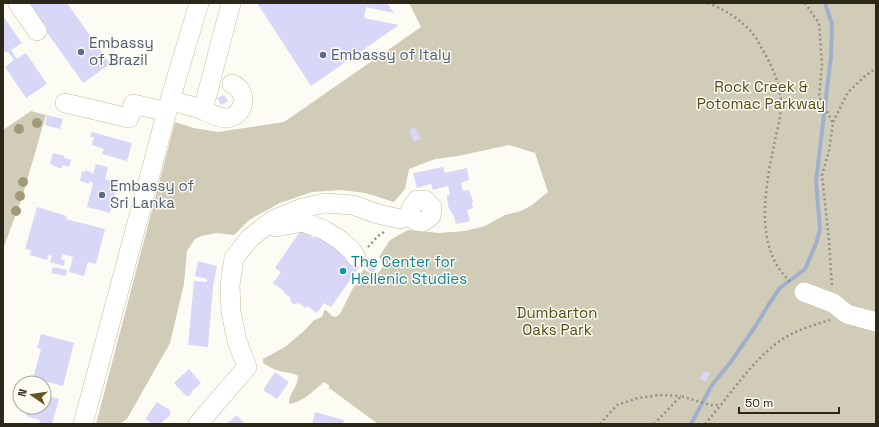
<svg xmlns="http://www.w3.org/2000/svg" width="879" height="427" viewBox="0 0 879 427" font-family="'Space Grotesk',sans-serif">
	<rect width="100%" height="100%" fill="#fdfcf4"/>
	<path fill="#d1ccb8" d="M 409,3 L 876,3 L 876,424 L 378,424 L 329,388 L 329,385 L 324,382 C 314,390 302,403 289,404 C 289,392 298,387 298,376 C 292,372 286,373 279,371 C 273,369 268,366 263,363 L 263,359 L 285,347 L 305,330 L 314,320 L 322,317 L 325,309 L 332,316 L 336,317 L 340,314 L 353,288 L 359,281 L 361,273 L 364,269 L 375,277 L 386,263 L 379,257 L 390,240 L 408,230 L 439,233 L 465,231 L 485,226 L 505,215 L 521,211 L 532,205 L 548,192 L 535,153 L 509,145 L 458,156 L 435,159 L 409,169 L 405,189 L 394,202 L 365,193 L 341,190 L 312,192 L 280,203 L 256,216 L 248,221 L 234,235 L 216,233 L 201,236 L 195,239 L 187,251 L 184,284 L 170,343 L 127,419 L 120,424 L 96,424 L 175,122 L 194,128 L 218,132 L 284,122 L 421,27 Z
		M 31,111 L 46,115 L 22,198 L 3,249 L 3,130 Z"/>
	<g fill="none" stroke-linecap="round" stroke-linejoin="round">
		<path stroke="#a0b0cc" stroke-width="4" d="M 691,424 L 712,385 L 730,363 L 755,327 L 769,304 L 780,288 L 805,269 L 816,244 L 820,229 L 816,182 L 831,56 L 832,24 L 825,3"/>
	</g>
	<path fill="#d8d7f7" d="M 26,3 L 67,3 L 110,64 L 83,83 Z
		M 257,3 L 387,3 L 394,13 L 366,7 L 364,18 L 399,25 L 311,86 Z
		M 3,16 L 22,43 L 11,50 L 17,59 L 26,53 L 47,84 L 26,98 L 5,67 L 14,60 L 8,52 L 6,53 L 3,49 Z
		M 224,95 L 228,101 L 221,105 L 217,98 Z
		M 47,115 L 63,119 L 60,129 L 45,125 Z
		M 415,127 L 421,139 L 414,142 L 409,130 Z
		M 92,132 L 132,143 L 127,161 L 102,154 L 104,149 L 92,145 L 94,137 L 90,137 Z
		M 53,153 L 65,156 L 64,158 L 71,160 L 69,167 L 63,165 L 62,168 L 59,168 L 50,164 Z
		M 96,164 L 108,167 L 105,179 L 118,182 L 110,213 L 87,207 L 93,183 L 89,181 L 89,184 L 80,181 L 82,171 L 85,172 L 85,170 L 91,172 L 91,173 L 93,174 Z
		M 443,167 L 445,173 L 467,168 L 469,180 L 461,183 L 463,191 L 469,190 L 473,201 L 472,204 L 473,208 L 467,210 L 470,221 L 456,224 L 453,213 L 452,214 L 448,206 L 447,195 L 450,195 L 448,186 L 433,190 L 431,184 L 417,188 L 413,173 Z
		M 37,207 L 67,216 L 66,219 L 105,229 L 96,264 L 88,262 L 84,276 L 69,272 L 73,257 L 63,254 L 61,259 L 65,260 L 64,266 L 50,262 L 52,256 L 48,255 L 47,260 L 30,255 L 31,250 L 25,249 Z
		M 303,227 L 313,233 L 311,237 L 313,238 L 317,233 L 350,255 L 346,261 L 347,262 L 350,259 L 360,266 L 331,307 L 324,303 L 317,313 L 307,306 L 305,308 L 299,303 L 295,304 L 291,303 L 290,297 L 283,292 L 284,291 L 273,283 L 281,272 L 275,268 Z
		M 369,258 L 379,265 L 373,273 L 364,266 Z
		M 198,261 L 217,266 L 213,287 L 208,347 L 188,345 L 194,281 L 207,282 L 207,279 L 195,276 Z
		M 53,267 L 67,270 L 66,276 L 51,273 Z
		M 41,334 L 74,343 L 63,386 L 33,378 L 41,349 L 37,348 Z
		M 189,369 L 201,383 L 191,392 L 192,393 L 188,397 L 187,395 L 186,396 L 174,383 Z
		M 705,371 L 710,374 L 705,382 L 700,379 Z
		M 275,372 L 289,382 L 277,399 L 263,390 Z
		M 18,384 L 20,384 L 20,393 L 16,392 Z
		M 44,389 L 46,389 L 45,394 L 49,395 L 48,396 L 59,399 L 52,424 L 39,424 L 40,420 L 26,416 L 28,407 L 44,407 Z
		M 157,402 L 171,411 L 169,412 L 171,413 L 167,419 L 166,418 L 161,424 L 153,424 L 145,419 Z
		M 315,412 L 344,420 L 343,424 L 312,424 Z
		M 237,415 L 245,424 L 226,424 Z"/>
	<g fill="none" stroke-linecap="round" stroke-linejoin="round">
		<defs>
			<path id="minor" d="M 18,3 L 37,31
				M 170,100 C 179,103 188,105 197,108 C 206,111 217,118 226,118 C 245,117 250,91 232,84
				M 65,103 L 129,118 L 133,104 L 167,112
				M 203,110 L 231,3
				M 417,200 L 425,200 L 432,207 L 431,216 L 423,222 L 416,221 L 409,216 L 411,208 Z
				M 276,227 L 303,222 L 324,230 L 340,240 L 352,251 L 356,257
				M 804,292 L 833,303 L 847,314 L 876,322
				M 83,424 L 170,100 L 199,3
				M 198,424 L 247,367 L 237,341 L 231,312 L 230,285 L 234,258 L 250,238 L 273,220 L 302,208 L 325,203 L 353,205 L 378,214 L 400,219 L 409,216"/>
		</defs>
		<use href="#minor" stroke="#c2bb96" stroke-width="20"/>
		<path stroke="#929085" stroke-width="2.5" stroke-dasharray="2 3" stroke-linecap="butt" d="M 708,3 C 724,9 742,20 753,34 C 757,38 759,44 762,49 C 773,67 782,88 781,109 C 780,121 776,134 774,145 C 765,189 753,250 792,283
			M 805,3 L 819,23 L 822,64 L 819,97 L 833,123 L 829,151 L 822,175 L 829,241 L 832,287
			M 833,122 L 848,92 L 864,77 L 876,68
			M 368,247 L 378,236 L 384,232
			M 600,424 L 617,405 L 638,398 L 659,395 L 681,396
			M 654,424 L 681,396 L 710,405 L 721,405
			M 705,424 C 730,396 752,359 784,338 C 799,329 814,325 830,320"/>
		<use href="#minor" stroke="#fff" stroke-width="19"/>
	</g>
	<g fill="#a19a78">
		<circle cx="37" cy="123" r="5"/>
		<circle cx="19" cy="129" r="5"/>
		<circle cx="23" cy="182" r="5"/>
		<circle cx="20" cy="196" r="5"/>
		<circle cx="16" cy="211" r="5"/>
	</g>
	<g fill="#5c6f8a" stroke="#fdfcf4" stroke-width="1.5">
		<circle cx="81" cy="52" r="4"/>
		<circle cx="323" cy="55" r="4"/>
		<circle cx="102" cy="195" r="4"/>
	</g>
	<circle fill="#0f9aa8" stroke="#fdfcf4" stroke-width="1.5" cx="343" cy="271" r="4"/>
	<g text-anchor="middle" stroke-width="3" stroke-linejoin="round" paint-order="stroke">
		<g font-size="15" fill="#4e5e75" stroke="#fdfcf4" text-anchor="start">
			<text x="89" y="48">Embassy<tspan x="89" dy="17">of Brazil</tspan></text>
			<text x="331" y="60">Embassy of Italy</text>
			<text x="110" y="191">Embassy of<tspan x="110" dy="17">Sri Lanka</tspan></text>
		</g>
		<g font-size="15" fill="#554a12" stroke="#fdfcf4">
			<text x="761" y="92">Rock Creek &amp;<tspan x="761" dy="17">Potomac Parkway</tspan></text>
			<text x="557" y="318">Dumbarton<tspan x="557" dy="17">Oaks Park</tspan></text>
		</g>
		<g font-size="15" fill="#0d838f" stroke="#fdfcf4" text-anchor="start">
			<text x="351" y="267">The Center for<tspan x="351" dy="17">Hellenic Studies</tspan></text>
		</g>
	</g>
	<rect width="879" height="427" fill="none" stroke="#2b281a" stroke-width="8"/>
	<g transform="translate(32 395) rotate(283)"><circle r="19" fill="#fdfcf4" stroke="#a9a79d"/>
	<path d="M0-3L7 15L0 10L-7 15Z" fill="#695322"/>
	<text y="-6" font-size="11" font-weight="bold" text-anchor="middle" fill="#2b281a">N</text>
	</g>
	<path d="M739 407v6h100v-6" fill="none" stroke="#2b281a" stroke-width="2"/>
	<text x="745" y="407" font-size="12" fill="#2b281a" stroke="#fdfcf4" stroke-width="3" paint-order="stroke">50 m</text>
</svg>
